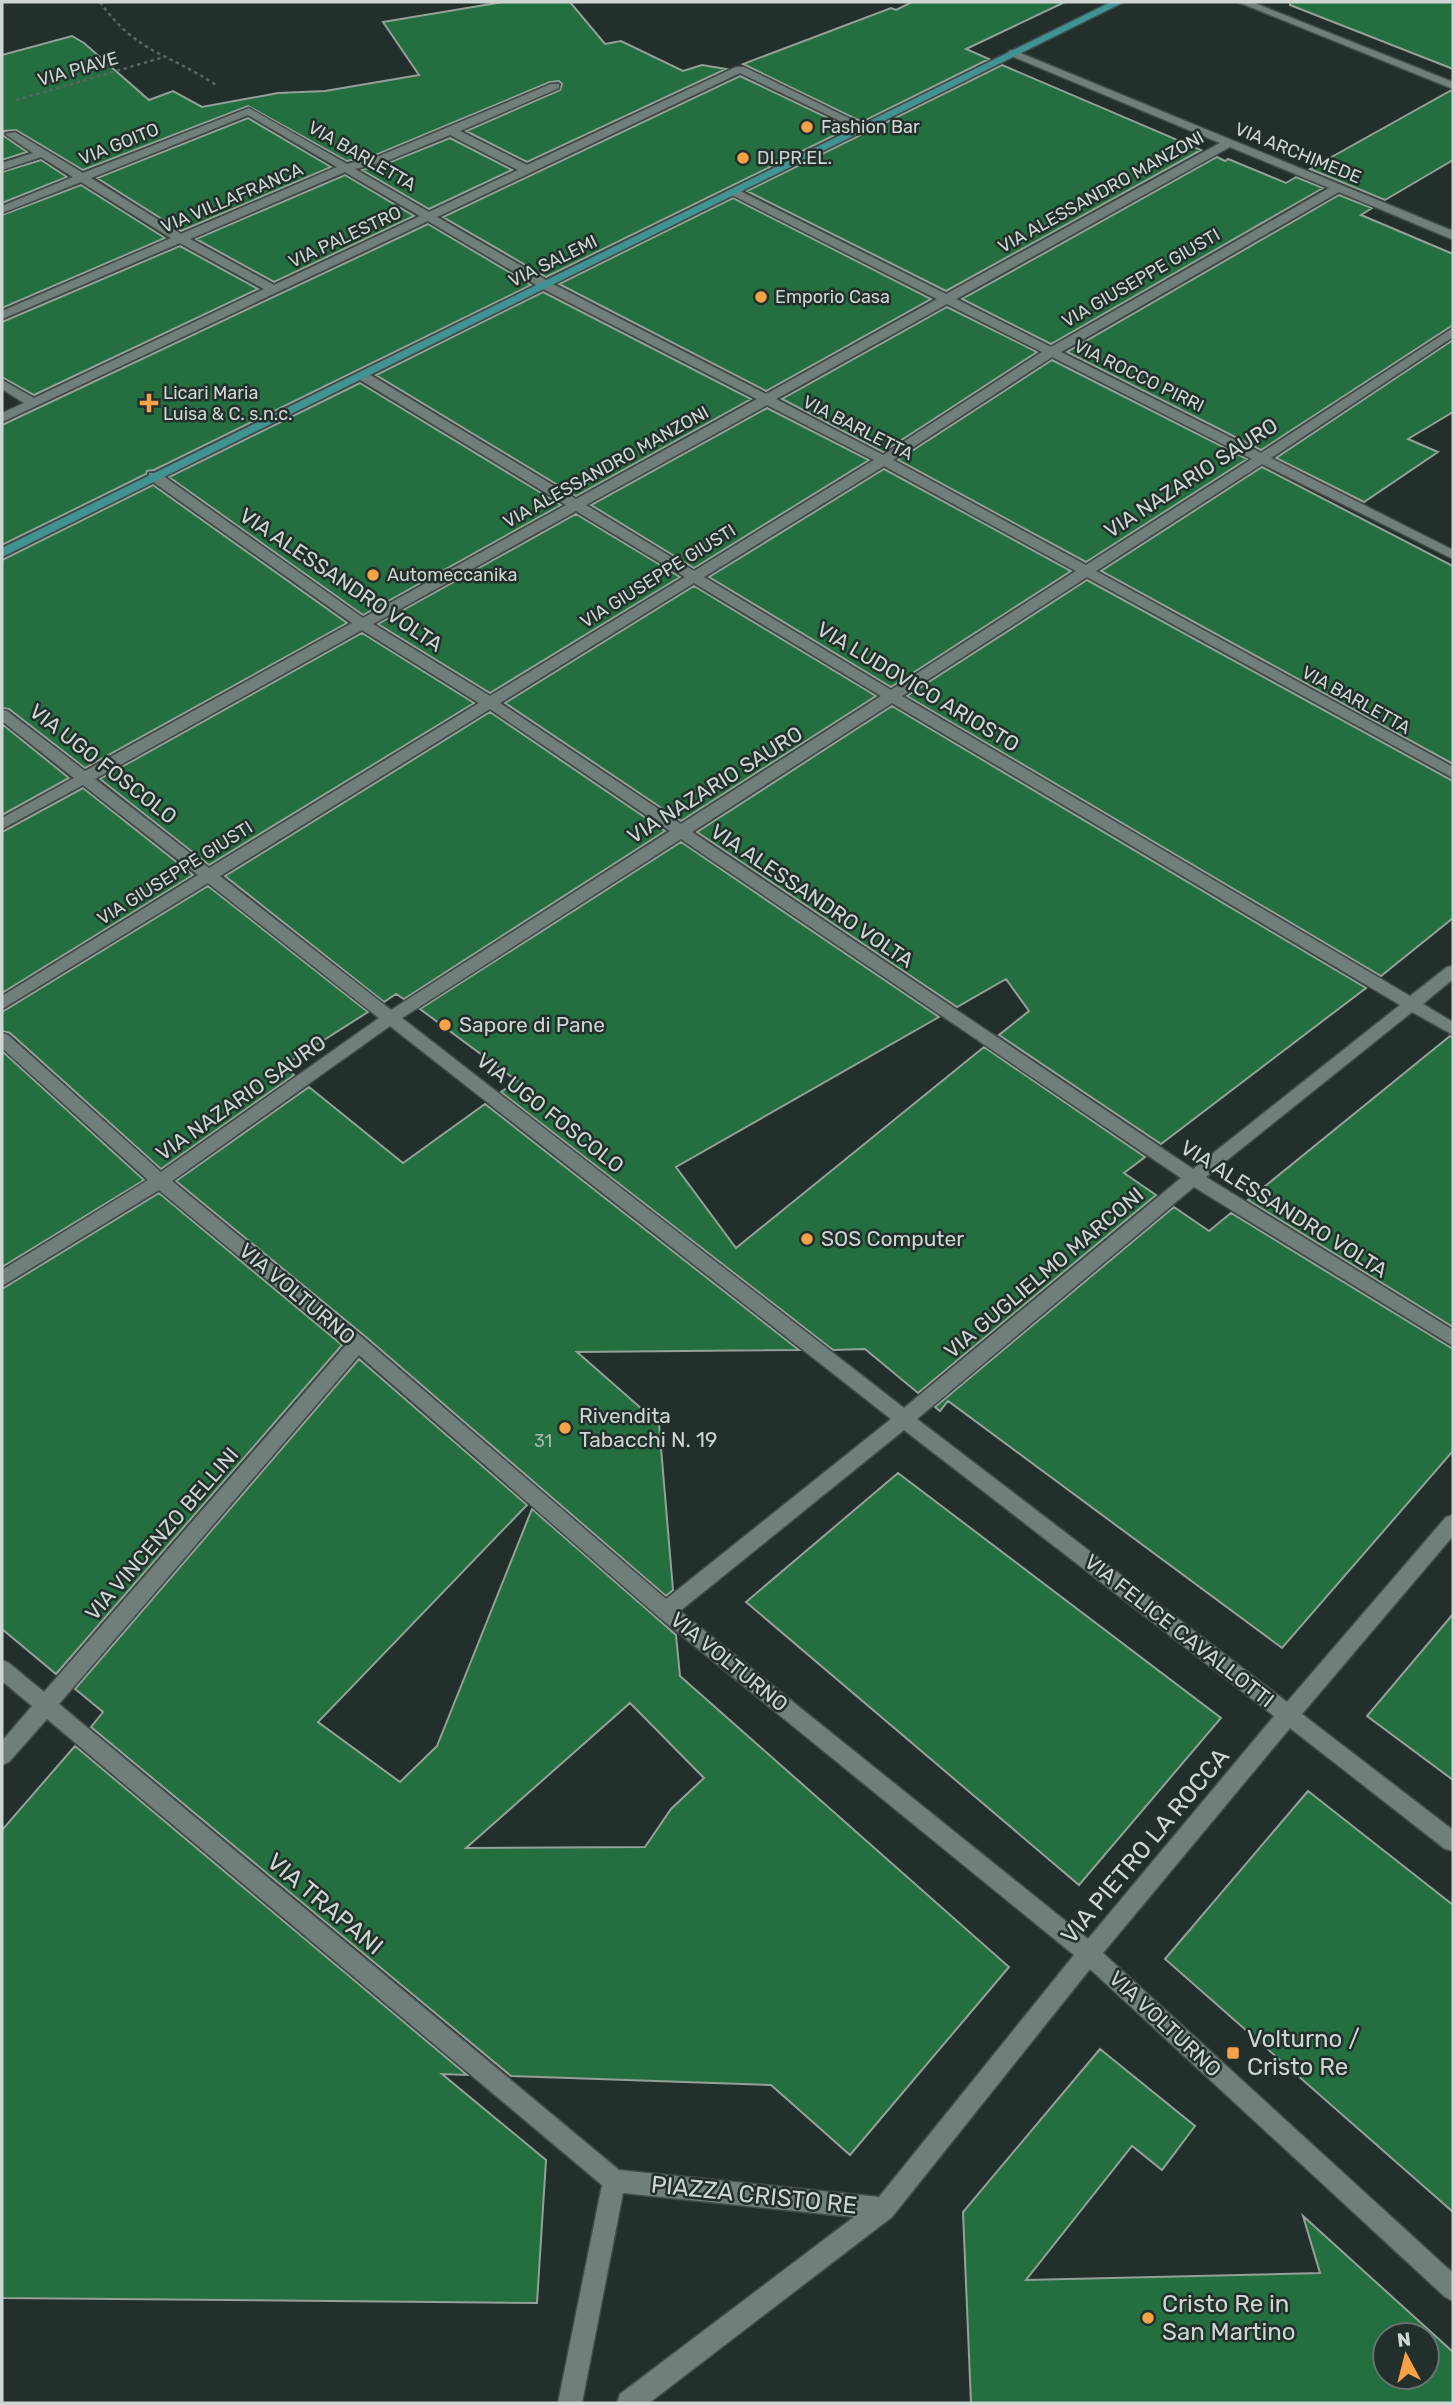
<svg xmlns="http://www.w3.org/2000/svg" width="1455" height="2405" viewBox="0 0 1455 2405" font-family="Rubik,sans-serif">
	<rect width="100%" height="100%" fill="#222f2b"/>
	<path fill="#246f40" stroke="#95a098" stroke-width="2" fill-rule="evenodd" d="M 503,2 L 570,2 L 605,44 L 621,41 L 683,71 L 702,65 L 726,69 L 527,162 L 466,131 L 560,90 L 562,84 L 559,81 L 550,82 L 378,154 L 347,161 L 248,106 L 83,170 L 16,130 L 4,131 L 4,136 L 27,152 L 2,160 L 2,55 L 72,36 L 84,43 L 149,100 L 173,91 L 202,107 L 278,93 L 325,91 L 419,75 L 383,22 Z
		M 912,2 L 1065,2 L 966,49 L 989,59 L 862,122 L 743,64 L 891,8 L 896,10 Z
		M 1290,2 L 1453,2 L 1453,69 L 1290,5 Z
		M 1002,65 L 1201,150 L 946,291 L 747,191 Z
		M 740,76 L 849,128 L 546,277 L 443,217 Z
		M 1450,91 L 1453,91 L 1453,160 L 1385,200 L 1310,169 Z
		M 248,118 L 331,167 L 181,231 L 97,178 Z
		M 450,138 L 512,170 L 429,209 L 362,170 L 388,163 Z
		M 1217,157 L 1225,161 L 1228,159 L 1286,183 L 1296,177 L 1323,188 L 1051,344 L 962,299 Z
		M 41,160 L 67,177 L 2,203 L 2,172 Z
		M 345,175 L 414,216 L 274,282 L 196,239 Z
		M 81,185 L 165,238 L 2,308 L 2,215 Z
		M 1339,195 L 1372,208 L 1361,215 L 1453,254 L 1453,325 L 1261,450 L 1067,352 Z
		M 733,198 L 931,299 L 766,391 L 559,284 Z
		M 428,224 L 531,285 L 154,470 L 147,471 L 146,474 L 2,545 L 2,425 Z
		M 180,246 L 258,289 L 34,395 L 2,377 L 2,322 Z
		M 543,292 L 751,399 L 576,496 L 376,375 Z
		M 947,307 L 1037,352 L 883,452 L 782,399 Z
		M 1453,340 L 1453,412 L 1408,439 L 1438,452 L 1364,502 L 1276,458 Z
		M 1052,360 L 1247,459 L 1086,562 L 898,460 Z
		M 360,383 L 561,505 L 363,615 L 169,477 Z
		M 767,408 L 869,460 L 694,568 L 591,505 Z
		M 1262,467 L 1453,566 L 1453,764 L 1101,571 Z
		M 884,469 L 1071,571 L 891,687 L 709,577 Z
		M 153,485 L 347,623 L 85,768 L 9,709 L 2,708 L 2,560 Z
		M 576,514 L 680,577 L 490,693 L 378,624 Z
		M 1087,580 L 1453,781 L 1453,918 L 1381,976 L 907,696 Z
		M 694,586 L 876,696 L 681,821 L 505,703 Z
		M 362,633 L 474,703 L 209,865 L 100,779 Z
		M 892,706 L 1366,988 L 1161,1144 L 999,1035 L 1029,1011 L 1006,979 L 957,1007 L 697,832 Z
		M 490,712 L 665,831 L 404,999 L 396,994 L 384,1002 L 225,876 Z
		M 2,724 L 69,778 L 2,815 Z
		M 83,788 L 193,875 L 2,993 L 2,832 Z
		M 681,842 L 939,1017 L 676,1167 L 736,1248 L 984,1047 L 1145,1157 L 1124,1173 L 1156,1195 L 918,1393 L 865,1349 L 833,1350 L 501,1092 L 517,1081 L 420,1009 Z
		M 208,886 L 368,1012 L 283,1066 L 294,1075 L 161,1169 L 10,1033 L 2,1031 L 2,1012 Z
		M 1450,1036 L 1453,1038 L 1453,1327 L 1248,1200 Z
		M 2,1051 L 144,1180 L 2,1267 Z
		M 309,1087 L 403,1163 L 485,1104 L 799,1350 L 577,1352 L 659,1424 L 673,1590 L 666,1596 L 366,1337 L 176,1181 Z
		M 159,1193 L 342,1345 L 56,1674 L 2,1629 L 2,1289 Z
		M 1174,1207 L 1209,1231 L 1231,1213 L 1453,1349 L 1453,1451 L 1282,1648 L 948,1401 L 940,1411 L 935,1407 Z
		M 359,1359 L 527,1505 L 318,1722 L 400,1782 L 437,1746 L 532,1509 L 676,1635 L 680,1676 L 1009,1967 L 850,2155 L 771,2085 L 511,2076 L 91,1727 L 103,1712 L 75,1689 ZM 630,1703 L 704,1778 L 671,1809 L 645,1847 L 466,1848 Z
		M 898,1473 L 1221,1718 L 1079,1885 L 746,1602 Z
		M 1453,1614 L 1453,1780 L 1367,1716 Z
		M 75,1746 L 467,2075 L 442,2074 L 546,2160 L 537,2303 L 2,2298 L 2,1830 Z
		M 1308,1791 L 1453,1905 L 1453,2212 L 1165,1959 Z
		M 1100,2049 L 1195,2126 L 1162,2170 L 1132,2146 L 1026,2280 L 1320,2273 L 1303,2216 L 1453,2352 L 1453,2403 L 971,2403 L 963,2212 ZM 1385,2335 L 1427,2335 L 1427,2377 L 1385,2377 Z"/>
	<g fill="none" stroke-linecap="round" stroke-linejoin="round">
		<defs>
			<path id="minor" d="M 1238,2 L 1252,2 L 1453,82 L 1453,89 Z
				M 1013,50 L 1453,231 L 1453,239 L 1449,238 L 1339,192 L 1061,352 L 1261,453 L 1453,328 L 1453,337 L 1271,458 L 1453,550 L 1453,559 L 1262,464 L 1096,571 L 1453,767 L 1453,778 L 1087,577 L 902,696 L 1410,996 L 1447,967 L 1453,966 L 1453,979 L 1423,1004 L 1453,1022 L 1453,1035 L 1412,1012 L 1206,1177 L 1453,1330 L 1453,1346 L 1194,1187 L 917,1419 L 1287,1702 L 1446,1517 L 1453,1515 L 1453,1536 L 1302,1714 L 1453,1830 L 1453,1851 L 1445,1849 L 1290,1728 L 1103,1953 L 1453,2273 L 1453,2301 L 1445,2297 L 1090,1969 L 892,2217 L 649,2403 L 617,2403 L 620,2394 L 854,2217 L 623,2193 L 582,2403 L 558,2403 L 602,2185 L 47,1719 L 9,1762 L 2,1765 L 2,1741 L 32,1706 L 2,1681 L 2,1660 L 9,1663 L 44,1692 L 346,1345 L 159,1190 L 2,1286 L 2,1270 L 148,1180 L 2,1048 L 2,1033 L 8,1035 L 161,1172 L 379,1018 L 208,883 L 2,1009 L 2,996 L 198,875 L 83,785 L 2,829 L 2,818 L 74,778 L 2,721 L 2,710 L 7,711 L 85,771 L 352,623 L 149,479 L 149,473 L 159,473 L 363,618 L 566,505 L 359,379 L 359,373 L 367,373 L 576,499 L 757,399 L 543,289 L 428,221 L 2,422 L 2,413 L 24,403 L 2,389 L 2,380 L 34,398 L 264,289 L 180,243 L 2,319 L 2,311 L 171,238 L 81,182 L 2,213 L 2,206 L 73,177 L 41,157 L 2,170 L 2,163 L 33,153 L 5,134 L 15,132 L 83,173 L 249,108 L 347,164 L 379,156 L 551,84 L 559,84 L 559,88 L 460,131 L 527,165 L 736,67 L 744,67 L 871,129 L 861,131 L 740,73 L 437,217 L 551,283 L 766,394 L 937,299 L 730,194 L 730,190 L 738,190 L 946,294 L 1220,143 L 1009,55 L 1009,51 ZM 248,115 L 337,167 L 181,234 L 91,178 ZM 450,135 L 518,170 L 429,212 L 355,169 L 387,161 ZM 1230,147 L 1329,188 L 1051,347 L 956,299 ZM 345,172 L 420,216 L 274,285 L 190,239 ZM 947,304 L 1042,352 L 883,455 L 776,399 ZM 1052,357 L 1252,459 L 1086,565 L 893,460 ZM 767,405 L 874,460 L 694,571 L 586,505 ZM 884,466 L 1076,571 L 891,690 L 704,577 ZM 576,511 L 685,577 L 490,696 L 373,624 ZM 694,583 L 881,696 L 681,824 L 500,703 ZM 362,630 L 479,703 L 209,868 L 95,779 ZM 892,703 L 1400,1005 L 1193,1169 L 692,832 ZM 490,709 L 670,831 L 391,1010 L 220,876 ZM 681,839 L 1181,1178 L 904,1408 L 402,1018 ZM 390,1026 L 891,1419 L 666,1599 L 364,1339 L 172,1181 ZM 359,1355 L 659,1617 L 1074,1955 L 879,2197 L 619,2170 L 59,1704 ZM 904,1430 L 1274,1716 L 1088,1939 L 680,1611 Z"/>
			<path id="major" d="M 1111,2 L 1124,2 L 2,557 L 2,548 Z"/>
		</defs>
		<use href="#minor" stroke="#424c49" stroke-width="3"/>
		<use href="#major" stroke="#424c49" stroke-width="3"/>
		<path stroke="#5a6562" stroke-width="2.5" stroke-dasharray="3.5 3.5" stroke-linecap="butt" d="M 100,2 C 136,53 168,53 216,85
			M 16,100 L 161,58"/>
		<use href="#minor" fill="#717f7a" fill-rule="evenodd"/>
		<use href="#major" fill="#3f9493" fill-rule="evenodd"/>
	</g>
	<g fill="#f5a346" stroke="#222f2b" stroke-width="2.5">
		<circle cx="807" cy="127" r="7"/>
		<circle cx="743" cy="158" r="7"/>
		<circle cx="761" cy="297" r="7"/>
		<path d="M145.5 392.5h7v7h7v7h-7v7h-7v-7h-7v-7h7z"/>
		<circle cx="373" cy="575" r="7"/>
		<circle cx="445" cy="1025" r="7"/>
		<circle cx="807" cy="1239" r="7"/>
		<circle cx="565" cy="1428" r="7"/>
		<rect x="1226" y="2046" width="14" height="14" rx="3.5"/>
		<circle cx="1148" cy="2318" r="7"/>
	</g>
	<g text-anchor="middle" stroke-width="5" stroke-linejoin="round" paint-order="stroke">
		<g font-size="18" fill="#ced6d3" stroke="#222f2b">
			<text transform="translate(78 69) rotate(-16)" y="6">VIA PIAVE</text>
			<text transform="translate(119 144) rotate(-22)" y="6">VIA GOITO</text>
			<text transform="translate(1298 153) rotate(22)" y="6">VIA ARCHIMEDE</text>
			<text transform="translate(362 156) rotate(30)" y="6">VIA BARLETTA</text>
			<text transform="translate(1101 192) rotate(-29)" y="6">VIA ALESSANDRO MANZONI</text>
			<text transform="translate(232 198) rotate(-23)" y="6">VIA VILLAFRANCA</text>
			<text transform="translate(345 237) rotate(-25)" y="6">VIA PALESTRO</text>
			<text transform="translate(553 261) rotate(-26)" y="6">VIA SALEMI</text>
			<text transform="translate(1141 278) rotate(-30)" y="6">VIA GIUSEPPE GIUSTI</text>
			<text transform="translate(1139 376) rotate(26)" y="6">VIA ROCCO PIRRI</text>
			<text transform="translate(858 428) rotate(27)" y="6">VIA BARLETTA</text>
			<text transform="translate(606 467) rotate(-29)" y="6">VIA ALESSANDRO MANZONI</text>
			<text transform="translate(658 576) rotate(-32)" y="6">VIA GIUSEPPE GIUSTI</text>
			<text transform="translate(1356 700) rotate(29)" y="6">VIA BARLETTA</text>
			<text transform="translate(175 873) rotate(-32)" y="6">VIA GIUSEPPE GIUSTI</text>
		</g>
		<g font-size="18" fill="#ced6d3" stroke="#222f2b" text-anchor="start">
			<text x="821" y="133">Fashion Bar</text>
			<text x="757" y="164">DI.PR.EL.</text>
			<text x="775" y="303">Emporio Casa</text>
			<text x="163" y="399">Licari Maria<tspan x="163" dy="21">Luisa &amp; C. s.n.c.</tspan></text>
			<text x="387" y="581">Automeccanika</text>
		</g>
		<g font-size="18" fill="#a4bcae">
			<text x="543" y="1447">31</text>
		</g>
		<g font-size="21" fill="#ced6d3" stroke="#222f2b">
			<text transform="translate(1191 478) rotate(-33)" y="7">VIA NAZARIO SAURO</text>
			<text transform="translate(341 580) rotate(34)" y="7">VIA ALESSANDRO VOLTA</text>
			<text transform="translate(918 687) rotate(31)" y="7">VIA LUDOVICO ARIOSTO</text>
			<text transform="translate(103 764) rotate(38)" y="7">VIA UGO FOSCOLO</text>
			<text transform="translate(715 785) rotate(-32)" y="7">VIA NAZARIO SAURO</text>
			<text transform="translate(812 896) rotate(34)" y="7">VIA ALESSANDRO VOLTA</text>
			<text transform="translate(241 1098) rotate(-35)" y="7">VIA NAZARIO SAURO</text>
			<text transform="translate(550 1113) rotate(38)" y="7">VIA UGO FOSCOLO</text>
			<text transform="translate(1284 1209) rotate(32)" y="7">VIA ALESSANDRO VOLTA</text>
			<text transform="translate(1044 1273) rotate(-40)" y="7">VIA GUGLIELMO MARCONI</text>
			<text transform="translate(297 1294) rotate(40)" y="7">VIA VOLTURNO</text>
			<text transform="translate(162 1534) rotate(-49)" y="7">VIA VINCENZO BELLINI</text>
			<text transform="translate(1179 1631) rotate(38)" y="7">VIA FELICE CAVALLOTTI</text>
			<text transform="translate(729 1662) rotate(39)" y="7">VIA VOLTURNO</text>
			<text transform="translate(1165 2024) rotate(43)" y="7">VIA VOLTURNO</text>
		</g>
		<g font-size="21" fill="#ced6d3" stroke="#222f2b" text-anchor="start">
			<text x="459" y="1032">Sapore di Pane</text>
			<text x="821" y="1246">SOS Computer</text>
			<text x="579" y="1423">Rivendita<tspan x="579" dy="24">Tabacchi N. 19</tspan></text>
		</g>
		<g font-size="24" fill="#ced6d3" stroke="#222f2b">
			<text transform="translate(1145 1846) rotate(-50)" y="8">VIA PIETRO LA ROCCA</text>
			<text transform="translate(325 1904) rotate(40)" y="8">VIA TRAPANI</text>
			<text transform="translate(754 2195) rotate(6)" y="8">PIAZZA CRISTO RE</text>
		</g>
		<g font-size="24" fill="#ced6d3" stroke="#222f2b" text-anchor="start">
			<text x="1247" y="2047">Volturno /<tspan x="1247" dy="28">Cristo Re</tspan></text>
			<text x="1162" y="2312">Cristo Re in<tspan x="1162" dy="28">San Martino</tspan></text>
		</g>
	</g>
	<rect width="1455" height="2405" fill="none" stroke="#ced6d3" stroke-width="7"/>
	<g transform="translate(1406 2356) rotate(353)"><circle r="33" fill="#222f2b" stroke="#67726e" stroke-width="2"/>
	<path d="M0-5L12 26L0 18L-12 26Z" fill="#f5a346"/>
	<text y="-10" font-size="19" font-weight="bold" text-anchor="middle" fill="#ced6d3">N</text>
	</g>
</svg>
